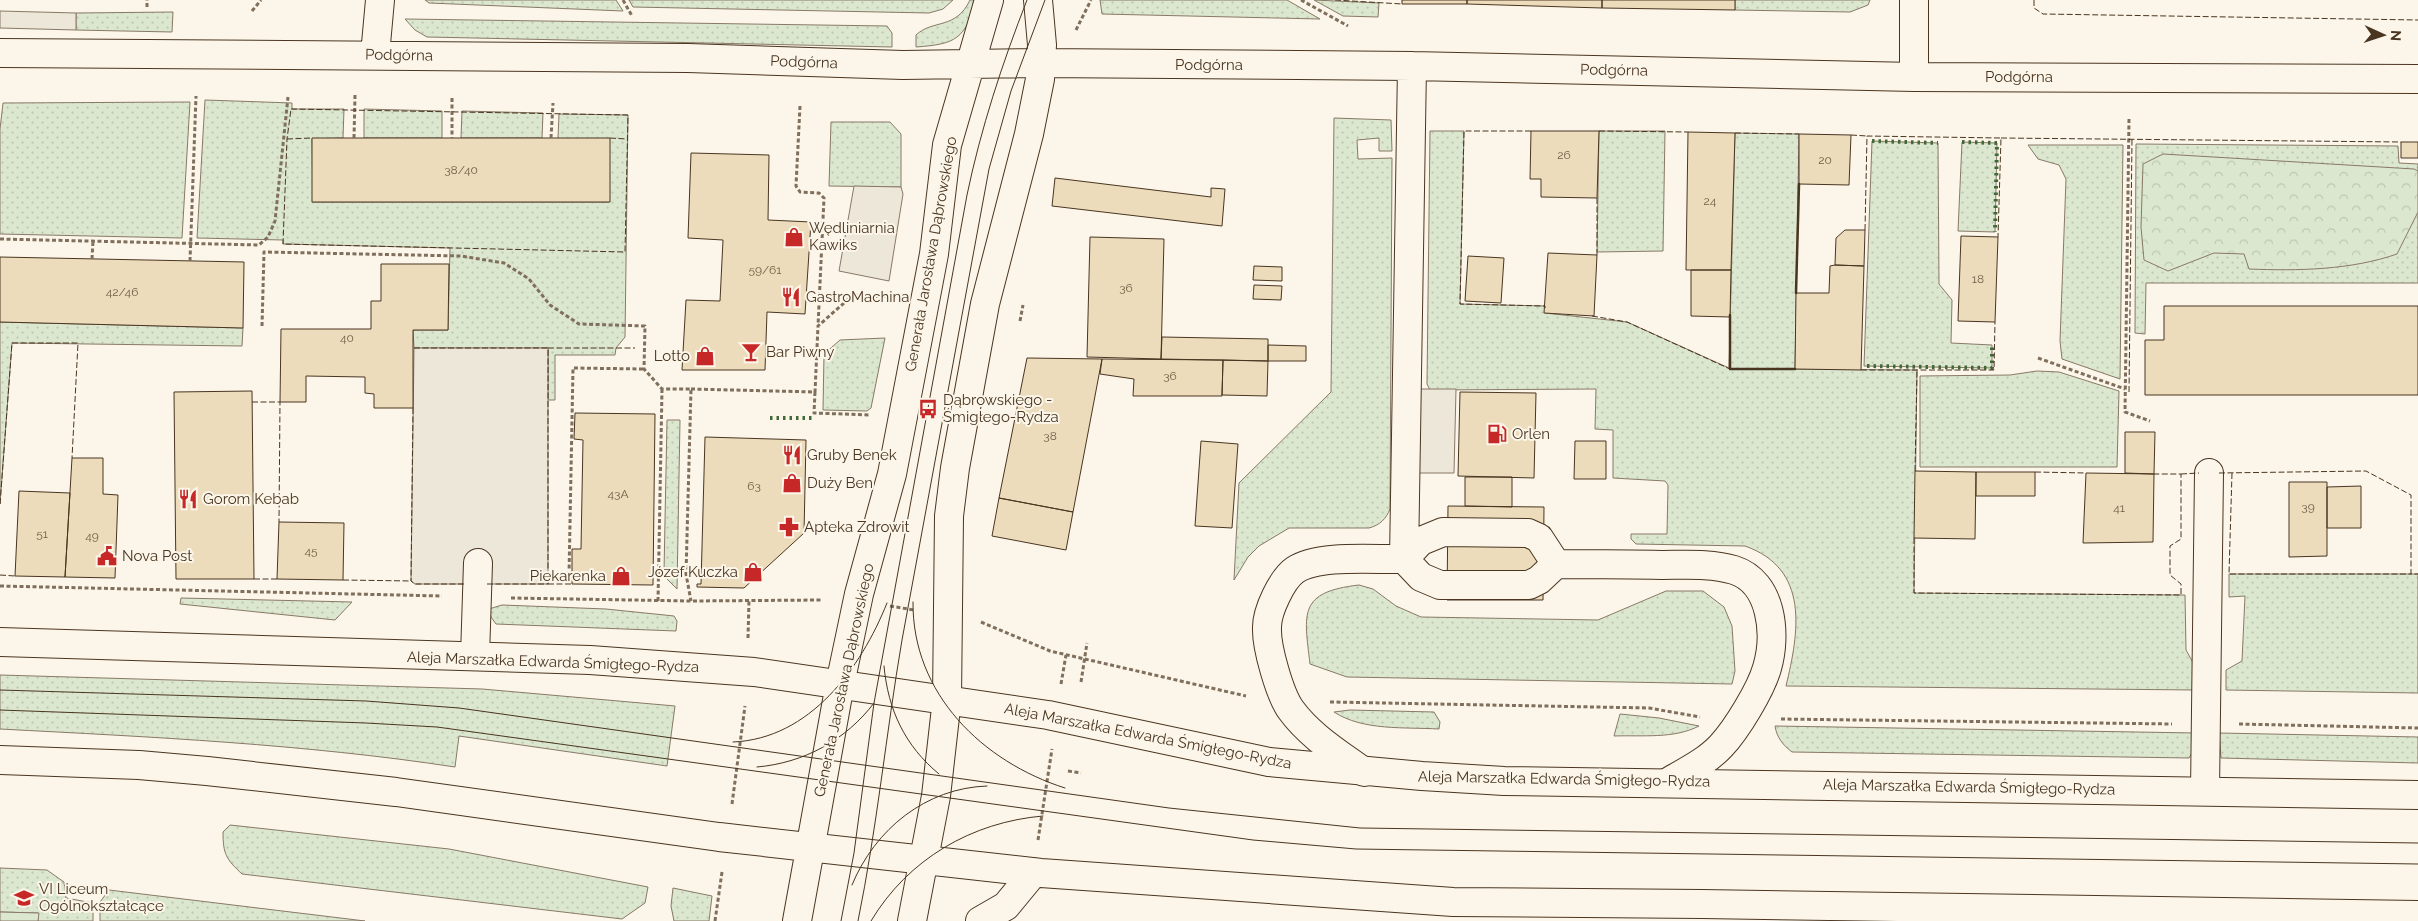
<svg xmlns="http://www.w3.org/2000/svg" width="2418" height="921" viewBox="0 0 2418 921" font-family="Raleway,sans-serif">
	<defs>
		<pattern id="grass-dots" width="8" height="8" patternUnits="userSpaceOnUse" patternTransform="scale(1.25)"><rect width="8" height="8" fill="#dce7d0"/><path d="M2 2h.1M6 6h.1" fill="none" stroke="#bec7b2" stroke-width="1.8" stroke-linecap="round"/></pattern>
		<pattern id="forest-crowns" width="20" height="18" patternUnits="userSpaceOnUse" patternTransform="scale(1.25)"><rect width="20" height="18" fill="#dce7d0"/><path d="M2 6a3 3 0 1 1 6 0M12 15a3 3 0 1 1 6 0" fill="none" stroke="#bec7b2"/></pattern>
	</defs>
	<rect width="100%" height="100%" fill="#fbf6e9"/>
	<path fill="url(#grass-dots)" stroke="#887966" d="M 425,0 L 616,0 L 623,11 L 429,3 Z
		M 629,0 L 953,0 L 943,9 L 929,13 L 633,7 Z
		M 970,0 L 977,0 C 964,39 957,44 916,47 L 916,35 C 933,19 956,30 970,0 Z
		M 1100,0 L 1287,0 L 1320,19 L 1102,14 Z
		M 1314,0 L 1379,3 L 1378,17 L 1343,16 Z
		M 1735,0 L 1870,0 L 1868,5 L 1850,12 L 1735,10 Z
		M 173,12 L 172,32 L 76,30 L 76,13 Z
		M 405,19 L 887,26 L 892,33 L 892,47 L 427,37 L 415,30 Z
		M 205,100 L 292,103 L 292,109 L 344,109 L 343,138 L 312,139 L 313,202 L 609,202 L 558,138 L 559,114 L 628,115 L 625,337 L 616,348 L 615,355 L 555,355 L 555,400 L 548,400 L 548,348 L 414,348 L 413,330 L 448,330 L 450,248 L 283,244 L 283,240 L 197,238 Z
		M 190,102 L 182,238 L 0,234 L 0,129 L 3,103 Z
		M 364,109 L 442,111 L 442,138 L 364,138 Z
		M 462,111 L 543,113 L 542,138 L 461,138 Z
		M 1334,118 L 1391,120 L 1392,151 L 1379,151 L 1379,138 L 1357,140 L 1358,159 L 1392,158 L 1390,509 C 1386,519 1380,525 1369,528 L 1289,528 L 1259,546 L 1248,557 L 1234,580 L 1239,483 L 1331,392 Z
		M 831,122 L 890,122 L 901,134 L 901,187 L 829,186 Z
		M 1430,131 L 1464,131 L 1460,304 L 1545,306 L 1545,313 L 1627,322 L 1729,368 L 1735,133 L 1799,134 L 1795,369 L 1917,370 L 1914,593 L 2185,595 L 2186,650 L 2196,668 L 2196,690 L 1786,686 C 1799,632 1810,569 1745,546 L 1636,544 L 1631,539 L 1631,534 L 1667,534 L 1668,485 L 1665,481 L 1613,478 L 1613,430 L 1595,429 L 1596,389 L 1430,390 L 1427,384 Z
		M 1599,131 L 1665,131 L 1663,251 L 1597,252 Z
		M 1872,141 L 1938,143 L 1939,284 L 1952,300 L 1951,343 L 1992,345 L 1992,368 L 1864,366 Z
		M 1962,142 L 1997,143 L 1995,232 L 1958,231 Z
		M 2136,144 L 2398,146 L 2399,163 L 2418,164 L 2418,283 L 2146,283 L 2145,334 L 2135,333 Z
		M 2028,145 L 2123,145 L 2120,379 L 2062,359 L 2060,341 L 2066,179 L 2059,165 L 2038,159 Z
		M 0,322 L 243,328 L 242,346 L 12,343 L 0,504 Z
		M 885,338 L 871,408 L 867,411 L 823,410 L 824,354 L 840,340 Z
		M 2037,371 L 2059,372 L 2119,391 L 2117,467 L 1920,467 L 1920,376 L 2010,375 Z
		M 667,420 L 680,420 L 677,589 L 667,579 L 664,572 Z
		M 2229,574 L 2418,574 L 2418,693 L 2226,690 L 2226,670 L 2242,661 L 2245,596 L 2229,597 Z
		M 1359,585 L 1373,589 L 1396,606 L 1421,617 L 1598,620 L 1666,591 L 1703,591 L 1724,607 L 1732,626 L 1735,671 L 1732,684 L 1347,677 L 1310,664 C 1304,613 1298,592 1359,585 Z
		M 181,598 L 352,602 L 335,620 L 180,604 Z
		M 502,605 L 606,609 L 674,616 L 677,621 L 676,631 L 496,624 L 491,617 L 489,609 Z
		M 0,675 L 482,689 L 675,706 L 667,766 L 459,736 L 455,767 C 304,744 152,737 0,729 Z
		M 1350,710 L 1434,712 L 1440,722 L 1439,729 C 1405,727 1363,731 1334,712 Z
		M 1620,714 L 1659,718 L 1699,726 C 1674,739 1642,735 1614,736 Z
		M 1775,726 L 2196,733 L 2194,749 L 2189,758 L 1792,752 C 1783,745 1777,738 1775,726 Z
		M 2219,733 L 2418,737 L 2418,763 L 2221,758 Z
		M 230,825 L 449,849 L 648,887 L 645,903 L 622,919 L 242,874 C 226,859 223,854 223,832 Z
		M 0,868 L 47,870 L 64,882 L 66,898 L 93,903 L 93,921 L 38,921 L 38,913 L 0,912 Z
		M 673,888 L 712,896 L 709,921 L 674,921 L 671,906 Z
		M 109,890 L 365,921 L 100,921 L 100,902 Z"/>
	<path fill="url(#forest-crowns)" stroke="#887966" d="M 2163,154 L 2414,169 L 2418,171 L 2418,212 L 2397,254 C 2351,270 2298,271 2249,269 L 2244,254 L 2214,253 L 2168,271 L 2144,260 L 2141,227 L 2143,164 Z"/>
	<path fill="#dce7d0" stroke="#887966" d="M 0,912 L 39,913 L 38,921 L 0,921 Z"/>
	<path fill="#ede7d9" stroke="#887966" d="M 0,11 L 76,13 L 76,30 L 0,28 Z
		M 854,186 L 901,187 L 903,194 L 889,281 L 839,271 Z
		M 414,348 L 548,348 L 548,584 L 415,584 L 411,581 Z
		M 1406,389 L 1456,389 L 1454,473 L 1405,473 Z"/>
	<path fill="#ecdcbc" stroke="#4a3520" d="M 1402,0 L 1467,0 L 1467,4 L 1402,4 Z
		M 1467,0 L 1602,0 L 1602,8 L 1467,4 Z
		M 1602,0 L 1735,0 L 1735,10 L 1602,8 Z
		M 1531,131 L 1599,131 L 1597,198 L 1541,197 L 1541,179 L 1530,179 Z
		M 1688,132 L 1735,133 L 1731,270 L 1686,270 Z
		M 1799,134 L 1851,135 L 1849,185 L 1799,184 Z
		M 312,138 L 610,138 L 610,202 L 312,202 Z
		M 2401,142 L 2418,142 L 2418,158 L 2401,158 Z
		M 691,153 L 769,155 L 768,220 L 811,222 L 805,314 L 767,312 L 765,370 L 682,370 L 686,300 L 720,301 L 723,240 L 688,238 Z
		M 1055,178 L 1211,197 L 1211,188 L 1225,189 L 1222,226 L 1052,206 Z
		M 1845,230 L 1865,230 L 1864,266 L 1835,265 L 1836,238 Z
		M 1961,236 L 1998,237 L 1995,322 L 1958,321 Z
		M 1090,237 L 1164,239 L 1161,359 L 1087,357 Z
		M 1548,253 L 1597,255 L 1594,316 L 1544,313 Z
		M 1468,256 L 1504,258 L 1501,303 L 1465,301 Z
		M 0,257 L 244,262 L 243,328 L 0,322 Z
		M 381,264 L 449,264 L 448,330 L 413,330 L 413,408 L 374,408 L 374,394 L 365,393 L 365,377 L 306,376 L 306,402 L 280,402 L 281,329 L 371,329 L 371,301 L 381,301 Z
		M 1835,265 L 1864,266 L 1861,370 L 1795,369 L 1796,293 L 1829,293 L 1830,266 Z
		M 1254,266 L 1282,267 L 1282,281 L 1253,280 Z
		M 1691,270 L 1731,270 L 1730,317 L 1691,316 Z
		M 1254,285 L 1282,286 L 1281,300 L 1253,299 Z
		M 2164,306 L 2418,306 L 2418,395 L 2145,395 L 2145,340 L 2164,340 Z
		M 1162,337 L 1268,339 L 1268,361 L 1161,359 Z
		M 1268,345 L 1306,346 L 1306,361 L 1268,361 Z
		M 1027,358 L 1102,359 L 1073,512 L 999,498 Z
		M 1102,359 L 1223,360 L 1222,396 L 1133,396 L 1134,379 L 1100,374 Z
		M 1223,360 L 1268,361 L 1267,396 L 1222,395 Z
		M 252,391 L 254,579 L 176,579 L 174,392 Z
		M 1460,392 L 1536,393 L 1534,478 L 1458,476 Z
		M 575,413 L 655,414 L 653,585 L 572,584 L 572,549 L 581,549 L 583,440 L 574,439 Z
		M 2125,432 L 2155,432 L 2154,474 L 2125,473 Z
		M 705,437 L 806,440 L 804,533 L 744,588 L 697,587 L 697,584 L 701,584 Z
		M 1201,441 L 1238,444 L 1232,528 L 1195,526 Z
		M 1575,441 L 1606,441 L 1606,479 L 1574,479 Z
		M 72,458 L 103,458 L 103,494 L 118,495 L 115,578 L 65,577 Z
		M 1915,471 L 1976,472 L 1975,539 L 1914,538 Z
		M 1976,472 L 2035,472 L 2035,496 L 1976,496 Z
		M 2086,473 L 2154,474 L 2153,542 L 2083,543 Z
		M 1465,477 L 1512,477 L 1512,507 L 1465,506 Z
		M 2289,482 L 2327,482 L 2327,556 L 2289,557 Z
		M 2361,486 L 2361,528 L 2327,528 L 2327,487 Z
		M 19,491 L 70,493 L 65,577 L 15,576 Z
		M 999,498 L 1073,512 L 1066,550 L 992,536 Z
		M 1448,506 L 1544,507 L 1543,600 L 1447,600 Z
		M 279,522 L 344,523 L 343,580 L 277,579 Z"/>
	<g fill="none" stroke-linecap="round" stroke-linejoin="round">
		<defs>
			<path id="minor" d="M 1914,0 L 1914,77
				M 0,53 L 688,58 L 903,65 L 1041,63 L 1412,66 L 1914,77 L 2418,79
				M 375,55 L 380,0
				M 1412,66 L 1404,559 L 1421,577 L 1440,585 L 1529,585 L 1539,580 L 1556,564 C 1591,564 1627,564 1662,565 C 1685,565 1711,563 1734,570 C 1772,582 1777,634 1767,668 C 1761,689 1737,729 1721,746 C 1707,761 1687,771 1668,782
				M 475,656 L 478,563
				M 840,684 L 859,594 L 892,474 L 934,254 L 947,145 L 989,0
				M 947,699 L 949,516 L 955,468 L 985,304 L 1029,134 L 1040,79 L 1042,45 L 1038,0
				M 1364,772 C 1338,753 1310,736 1291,710 C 1280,695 1266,647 1267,627 C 1267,611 1282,579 1295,570 C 1319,554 1376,560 1404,559 L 1421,541 L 1443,532 L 1528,533 L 1539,538 L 1556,564
				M 2205,791 L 2209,473"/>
			<path id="major" d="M 0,642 L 590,660 L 754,672 L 1048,715 L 1269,762 L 1422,776 L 1504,781 L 2418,795
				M 0,760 L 139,765 L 207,771 L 396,792 L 719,837 L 1041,873 L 1453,902 L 1702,904 L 2418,915
				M 797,921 L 840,684
				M 912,921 L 936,796 L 947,699
				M 980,921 L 1006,906 L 1034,872"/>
		</defs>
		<use href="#minor" stroke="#4a3520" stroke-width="30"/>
		<use href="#major" stroke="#4a3520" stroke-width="30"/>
		<path stroke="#7f6f5c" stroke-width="3" stroke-dasharray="4 2.5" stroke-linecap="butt" d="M 623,0 L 632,16
			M 1301,0 L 1348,26
			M 147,7 L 147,0
			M 252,11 L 261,0
			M 1076,30 L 1091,0
			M 452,98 L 452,138
			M 800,106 L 796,186 L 800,192 L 819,193 L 824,198 L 818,326
			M 2129,119 L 2125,412 L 2150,421
			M 354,138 L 355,95
			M 551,138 L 553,103
			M 0,239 L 259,245 L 268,237 L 275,221 L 288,97
			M 92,259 L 93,241
			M 190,261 L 196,96
			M 1020,321 L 1023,305
			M 262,326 L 264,252 L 461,256 L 504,263 L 529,279 L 550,305 L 579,324 L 645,326 L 644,369 L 662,389 L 691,389 L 686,574 L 691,601
			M 2038,358 L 2125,389
			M 691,389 L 815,392 L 818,326 L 853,295 L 890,297
			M 815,392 L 814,413 L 870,415
			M 569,575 L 573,368 L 644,369
			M 0,586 L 442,596
			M 511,598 L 691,601 L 822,600
			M 658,601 L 662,389
			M 890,606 L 914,610
			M 981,622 L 1050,651 L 1246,696
			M 748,638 L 749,600
			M 1081,682 L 1087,643
			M 1061,684 L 1066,655
			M 1330,702 L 1649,708 L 1700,717
			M 1781,719 L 2172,724
			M 2239,724 L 2418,728
			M 1068,771 L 1081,773
			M 732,804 L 745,706
			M 1038,840 L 1052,749
			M 715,921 L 722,872"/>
		<use href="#minor" stroke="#fbf6e9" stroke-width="28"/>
		<use href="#major" stroke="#fbf6e9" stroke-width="28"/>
		<path stroke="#4a3520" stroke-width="1" d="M 913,602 C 912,694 983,762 1065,788
			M 884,666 C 888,710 905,746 939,774
			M 0,690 L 366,701 L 459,708 L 1169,808 L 1360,828 L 2418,843
			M 0,710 L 366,723 L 437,727 L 1253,840 L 1356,849 L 2418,864
			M 733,742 C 810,739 861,668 887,603
			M 757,767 C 804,763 846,740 874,703
			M 852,885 C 875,829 926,788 987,786
			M 841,921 L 854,853 L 874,703 L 967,195 C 981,128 1002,64 1027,0
			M 858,921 C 877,828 886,734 902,640 L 989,169 L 1011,91 L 1045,0
			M 871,921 C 908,859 972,822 1043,816"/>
		<path stroke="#436837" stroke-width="4" stroke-dasharray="2.5 4" stroke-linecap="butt" d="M 1872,141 L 1938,143
			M 1962,142 L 1997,143 L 1995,232
			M 1867,366 L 1992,368 L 1992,345
			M 770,418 L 815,418"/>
		<path stroke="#4a3520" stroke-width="1" stroke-dasharray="6 2.5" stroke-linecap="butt" d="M 1335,0 L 1402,4
			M 2034,0 L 2034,8 L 2043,14 L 2418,20
			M 291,109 L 628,115 L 625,252 L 283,244 L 287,139 Z
			M 1531,131 L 1464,131 L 1460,304 L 1545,306 L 1545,308
			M 1599,131 L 1688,132
			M 1735,133 L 1799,134
			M 1851,135 L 1867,136
			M 610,138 L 627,139
			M 2001,138 L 2401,142
			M 287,139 L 312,138
			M 1865,230 L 1867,136 L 2001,138 L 1998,237
			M 1597,255 L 1597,198
			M 1592,316 L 1627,322 L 1730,369
			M 414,348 L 548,348 L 548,584 L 486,584
			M 548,348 L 635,348
			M 1861,370 L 1994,370 L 1995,322
			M 2129,392 L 2132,139
			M 252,402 L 280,402 L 279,522
			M 413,408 L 411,581 L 415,584 L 466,584
			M 1915,471 L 1917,370
			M 2035,472 L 2086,473
			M 2219,473 L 2366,471 L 2411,495 L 2411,574 L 2418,574
			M 2232,473 L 2229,574 L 2411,574
			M 2181,474 L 2199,473
			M 0,504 L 12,343 L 78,343 L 72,458
			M 1914,538 L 1914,593 L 2181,595 L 2181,584 L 2170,575 L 2170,546 L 2181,539 L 2181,474 L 2154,474
			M 0,575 L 15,576
			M 254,579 L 277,579
			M 343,580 L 411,581
			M 548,584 L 572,584"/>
		<path stroke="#4a3520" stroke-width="2.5" d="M 1796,293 L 1799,184
			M 1730,315 L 1730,369 L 1795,369"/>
	</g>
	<defs>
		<symbol id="shop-bare" viewBox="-9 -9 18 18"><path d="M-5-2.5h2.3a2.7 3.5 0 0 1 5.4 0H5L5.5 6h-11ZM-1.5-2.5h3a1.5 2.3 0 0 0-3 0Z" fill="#c62828" stroke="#fbf6e9" stroke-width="2.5" paint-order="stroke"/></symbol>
		<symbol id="restaurant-bare" viewBox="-9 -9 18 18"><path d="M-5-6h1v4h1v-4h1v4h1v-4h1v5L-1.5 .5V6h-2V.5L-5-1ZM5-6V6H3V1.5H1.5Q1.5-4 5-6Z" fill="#c62828" stroke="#fbf6e9" stroke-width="2.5" paint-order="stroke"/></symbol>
		<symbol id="bar-bare" viewBox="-9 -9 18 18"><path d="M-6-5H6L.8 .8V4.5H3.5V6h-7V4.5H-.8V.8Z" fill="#c62828" stroke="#fbf6e9" stroke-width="2.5" paint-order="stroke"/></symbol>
		<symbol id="bus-bare" viewBox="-9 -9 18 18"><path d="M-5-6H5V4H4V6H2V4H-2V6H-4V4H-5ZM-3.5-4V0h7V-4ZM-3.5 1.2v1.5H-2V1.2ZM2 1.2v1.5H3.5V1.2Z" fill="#c62828" stroke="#fbf6e9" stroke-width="2.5" paint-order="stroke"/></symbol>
		<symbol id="fuel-bare" viewBox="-9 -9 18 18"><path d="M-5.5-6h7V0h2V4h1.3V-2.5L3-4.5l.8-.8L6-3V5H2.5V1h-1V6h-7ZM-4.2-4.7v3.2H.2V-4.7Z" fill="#c62828" stroke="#fbf6e9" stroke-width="2.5" paint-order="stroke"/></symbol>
		<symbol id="pharmacy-bare" viewBox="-9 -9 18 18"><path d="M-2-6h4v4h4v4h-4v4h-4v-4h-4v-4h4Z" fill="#c62828" stroke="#fbf6e9" stroke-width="2.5" paint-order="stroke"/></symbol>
		<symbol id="civic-bare" viewBox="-9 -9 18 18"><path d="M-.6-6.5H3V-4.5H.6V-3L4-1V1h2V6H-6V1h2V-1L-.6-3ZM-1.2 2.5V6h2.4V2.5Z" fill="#c62828" stroke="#fbf6e9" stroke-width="2.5" paint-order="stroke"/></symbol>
		<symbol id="school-bare" viewBox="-9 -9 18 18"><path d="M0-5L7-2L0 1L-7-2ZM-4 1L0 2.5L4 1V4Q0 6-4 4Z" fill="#c62828" stroke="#fbf6e9" stroke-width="2.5" paint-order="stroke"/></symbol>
	</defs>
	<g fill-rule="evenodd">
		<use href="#shop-bare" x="780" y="223" width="28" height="28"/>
		<use href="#restaurant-bare" x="777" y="283" width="28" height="28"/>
		<use href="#bar-bare" x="737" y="338" width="28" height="28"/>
		<use href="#shop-bare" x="691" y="342" width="28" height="28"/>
		<use href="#bus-bare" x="914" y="395" width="28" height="28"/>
		<use href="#fuel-bare" x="1483" y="420" width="28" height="28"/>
		<use href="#restaurant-bare" x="778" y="441" width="28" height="28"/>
		<use href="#shop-bare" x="778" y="469" width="28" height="28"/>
		<use href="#restaurant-bare" x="174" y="485" width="28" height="28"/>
		<use href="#pharmacy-bare" x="775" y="513" width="28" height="28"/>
		<use href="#civic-bare" x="93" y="542" width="28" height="28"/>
		<use href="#shop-bare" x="739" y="558" width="28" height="28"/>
		<use href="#shop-bare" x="607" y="562" width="28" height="28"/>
		<use href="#school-bare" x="10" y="884" width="28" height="28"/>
	</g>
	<g text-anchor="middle" stroke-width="4" stroke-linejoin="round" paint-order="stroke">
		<g font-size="12" fill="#725f47">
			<text x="1564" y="159">26</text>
			<text x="1825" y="164">20</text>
			<text x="461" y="174">38/40</text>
			<text x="1710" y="205">24</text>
			<text x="765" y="274">59/61</text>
			<text x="1978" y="283">18</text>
			<text x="1126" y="292">36</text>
			<text x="122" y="296">42/46</text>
			<text x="347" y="342">40</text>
			<text x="1170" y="380">36</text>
			<text x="1050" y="440">38</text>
			<text x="754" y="490">63</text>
			<text x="618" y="498">43A</text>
			<text x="2308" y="511">39</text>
			<text x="2119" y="512">41</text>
			<text x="42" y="538">51</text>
			<text x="92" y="540">49</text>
			<text x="311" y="555">45</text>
		</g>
		<g font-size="15" fill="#4a3520" stroke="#fbf6e9">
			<text transform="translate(399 55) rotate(1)" y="5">Podgórna</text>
			<text transform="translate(804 62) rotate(2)" y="5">Podgórna</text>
			<text x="1209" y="70">Podgórna</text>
			<text transform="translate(1614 70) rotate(1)" y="5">Podgórna</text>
			<text x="2019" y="82">Podgórna</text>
			<text transform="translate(931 254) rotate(-80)" y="5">Generała Jarosława Dąbrowskiego</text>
			<text transform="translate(553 662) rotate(2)" y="5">Aleja Marszałka Edwarda Śmigłego-Rydza</text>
			<text transform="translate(844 680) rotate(-78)" y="5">Generała Jarosława Dąbrowskiego</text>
			<text transform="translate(1148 736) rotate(11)" y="5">Aleja Marszałka Edwarda Śmigłego-Rydza</text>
			<text transform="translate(1564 779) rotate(1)" y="5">Aleja Marszałka Edwarda Śmigłego-Rydza</text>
			<text transform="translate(1969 787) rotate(1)" y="5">Aleja Marszałka Edwarda Śmigłego-Rydza</text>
		</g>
		<g font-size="15" fill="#4a3520" stroke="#fbf6e9" text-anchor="start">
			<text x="809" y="233">Wędliniarnia<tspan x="809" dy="17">Kawiks</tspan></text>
			<text x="806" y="302">GastroMachina</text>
			<text x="766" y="357">Bar Piwny</text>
			<text x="690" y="361" text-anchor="end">Lotto</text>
			<text x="943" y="405">Dąbrowskiego -<tspan x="943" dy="17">Śmigłego-Rydza</tspan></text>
			<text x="1512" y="439">Orlen</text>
			<text x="807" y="460">Gruby Benek</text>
			<text x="807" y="488">Duży Ben</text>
			<text x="203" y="504">Gorom Kebab</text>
			<text x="804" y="532">Apteka Zdrowit</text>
			<text x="122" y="561">Nova Post</text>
			<text x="738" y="577" text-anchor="end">Józef Kuczka</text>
			<text x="606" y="581" text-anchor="end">Piekarenka</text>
			<text x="39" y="894">VI Liceum<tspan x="39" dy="17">Ogólnokształcące</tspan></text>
		</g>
	</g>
	<g transform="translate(2383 35) rotate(93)" stroke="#fbf6e9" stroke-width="4" paint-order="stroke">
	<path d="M0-4L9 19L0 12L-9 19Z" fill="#4a3520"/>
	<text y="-8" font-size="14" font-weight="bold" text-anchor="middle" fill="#4a3520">N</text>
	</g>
</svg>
